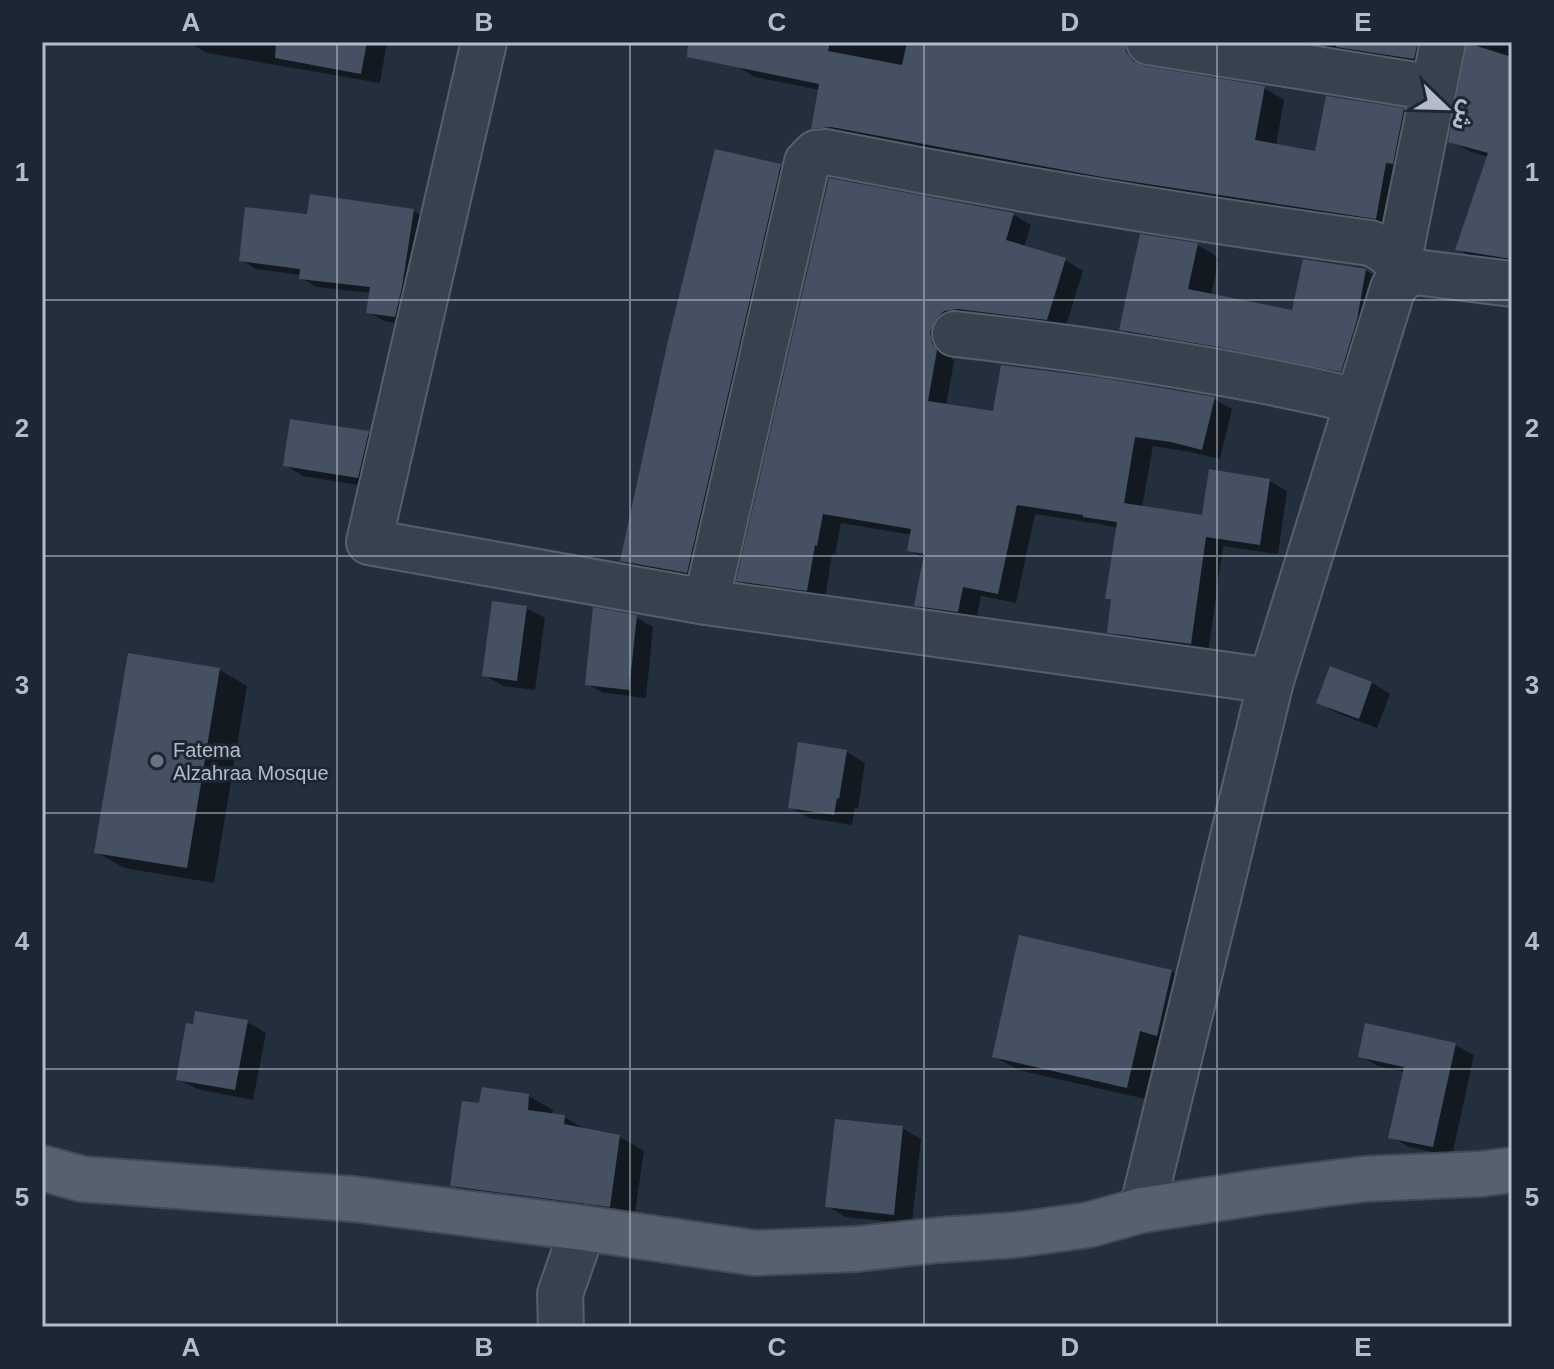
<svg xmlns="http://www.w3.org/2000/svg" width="1554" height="1369" viewBox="0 0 1554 1369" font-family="Arial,'Noto Sans Arabic',sans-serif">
	<rect width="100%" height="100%" fill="#242f3e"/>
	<path fill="#0007" d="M 188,42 L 387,42 L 380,83 L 207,53 Z
		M 740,42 L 1147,42 L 1144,49 L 1146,65 L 1149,69 L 1264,88 L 1284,100 L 1276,146 L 1317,153 L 1403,110 L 1423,122 L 1396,229 L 833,139 L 813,128 L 820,90 L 755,77 L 735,65 Z
		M 1312,42 L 1442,42 L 1434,70 L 1331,53 Z
		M 1469,42 L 1512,42 L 1512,266 L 1478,261 L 1458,249 L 1488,157 L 1471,152 L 1451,141 Z
		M 780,166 L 799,177 L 706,582 L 641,571 L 622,560 Z
		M 830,180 L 1014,215 L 1031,225 L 1024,247 L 1065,260 L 1083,271 L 1065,329 L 948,343 L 949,355 L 954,361 L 946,406 L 994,414 L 1214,399 L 1232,409 L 1220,459 L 1190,452 L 1153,446 L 1142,508 L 1204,517 L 1270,481 L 1287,491 L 1278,554 L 1223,546 L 1208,653 L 1127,642 L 1110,632 L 1113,601 L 1108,598 L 1118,528 L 1099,524 L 1035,514 L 1016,603 L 981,596 L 976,621 L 934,615 L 916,605 L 925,559 L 909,550 L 912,535 L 841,523 L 835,555 L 832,554 L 825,600 L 757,590 L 739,580 Z
		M 311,197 L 414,211 L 429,220 L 411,325 L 384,321 L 368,312 L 371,293 L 316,287 L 301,278 L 301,275 L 256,269 L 241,260 L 309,216 Z
		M 1198,245 L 1219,258 L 1211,296 L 1293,313 L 1365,270 L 1387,283 L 1363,383 L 1143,342 L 1121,329 Z
		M 368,433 L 387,444 L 376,488 L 303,476 L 285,465 Z
		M 526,608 L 545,618 L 535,690 L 503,686 L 484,675 Z
		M 636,617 L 653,627 L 646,698 L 604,693 L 587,684 Z
		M 129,655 L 220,670 L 247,686 L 214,883 L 124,868 L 96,852 Z
		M 1331,668 L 1372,683 L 1390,694 L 1377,728 L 1337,713 L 1318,702 Z
		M 847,752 L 865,763 L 858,808 L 855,808 L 852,825 L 809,818 L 790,807 Z
		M 1171,971 L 1194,985 L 1150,1100 L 1018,1070 L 994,1056 Z
		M 247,1022 L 266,1033 L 253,1100 L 197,1089 L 178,1079 Z
		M 1455,1045 L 1474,1055 L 1452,1156 L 1409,1147 L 1391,1136 L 1405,1072 L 1378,1066 L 1360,1056 Z
		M 529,1096 L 553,1110 L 552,1115 L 564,1117 L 589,1131 L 620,1137 L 644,1151 L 634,1219 L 477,1199 L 452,1185 L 481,1105 Z
		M 902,1128 L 921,1139 L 912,1224 L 846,1217 L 827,1206 Z"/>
	<path fill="#455162" d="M 276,42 L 367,42 L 361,74 L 275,58 Z
		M 688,42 L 830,42 L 828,51 L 902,65 L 907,42 L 1125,42 L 1126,52 L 1133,61 L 1144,66 L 1265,86 L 1255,140 L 1315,151 L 1326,96 L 1404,108 L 1393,164 L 1386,163 L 1376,219 L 1102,177 L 831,127 L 811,129 L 819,84 L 687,57 Z
		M 1337,42 L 1418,42 L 1414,59 L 1336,47 Z
		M 1467,43 L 1512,57 L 1512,259 L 1455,250 L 1488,153 L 1448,142 Z
		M 715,149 L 781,164 L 687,573 L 620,561 L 667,345 Z
		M 829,178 L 1014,213 L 1006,240 L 1066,258 L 1047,320 L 958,309 L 944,311 L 936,319 L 930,332 L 932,343 L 937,350 L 928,401 L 993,411 L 1001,365 L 1103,378 L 1215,397 L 1202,450 L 1171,442 L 1135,437 L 1124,503 L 1202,515 L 1209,469 L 1270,479 L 1260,545 L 1206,537 L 1191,644 L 1107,633 L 1111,599 L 1105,599 L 1117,522 L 1083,517 L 1083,515 L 1017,505 L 998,594 L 963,587 L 958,612 L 914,606 L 924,554 L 907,551 L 911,529 L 823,514 L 817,546 L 815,545 L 807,591 L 736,581 Z
		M 310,194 L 414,209 L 402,287 L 395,317 L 366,313 L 370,287 L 299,279 L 300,269 L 239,261 L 245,207 L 307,214 Z
		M 1140,234 L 1198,243 L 1188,289 L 1292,310 L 1303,259 L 1366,269 L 1357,320 L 1341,372 L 1212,346 L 1119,330 Z
		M 290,419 L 369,431 L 358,478 L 283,466 Z
		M 492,601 L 527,606 L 517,681 L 482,676 Z
		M 593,607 L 637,615 L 629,690 L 585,685 Z
		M 128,653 L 220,668 L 187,868 L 94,853 Z
		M 1330,666 L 1372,682 L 1359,719 L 1316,703 Z
		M 798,742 L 847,750 L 839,799 L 837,798 L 834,815 L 788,808 Z
		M 1019,935 L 1172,970 L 1157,1036 L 1140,1031 L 1127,1088 L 992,1057 Z
		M 195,1011 L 248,1020 L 235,1090 L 176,1080 L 186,1023 L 193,1024 Z
		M 1365,1023 L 1456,1043 L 1433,1147 L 1388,1138 L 1404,1067 L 1358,1057 Z
		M 482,1087 L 529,1094 L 528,1110 L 565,1115 L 564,1124 L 620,1135 L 610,1207 L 450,1186 L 462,1101 L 479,1103 Z
		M 835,1119 L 903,1126 L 894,1215 L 825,1207 Z"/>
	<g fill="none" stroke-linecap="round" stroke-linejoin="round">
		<defs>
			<path id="minor" d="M 484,42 L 369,542 L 706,602 L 1271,681
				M 1149,42 L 1434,88
				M 1398,264 L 1443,42
				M 955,334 C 1090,349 1225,370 1358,401
				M 706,602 L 807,162 L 816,153 L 826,152 C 1007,188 1188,218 1370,243 C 1388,250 1396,259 1403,277
				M 1142,1210 L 1271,681 L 1393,288 L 1403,277 L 1415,272 L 1512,284
				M 561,1327 L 560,1294 L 583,1228"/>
			<path id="major" d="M 42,1168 L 82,1179 L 353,1199 L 583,1228 L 755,1253 L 857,1249 L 939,1240 L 1015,1235 L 1088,1225 L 1142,1210 L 1260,1192 L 1364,1179 L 1481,1174 L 1512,1170"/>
		</defs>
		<use href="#minor" stroke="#565f6c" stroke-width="48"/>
		<use href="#major" stroke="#414a57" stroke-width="48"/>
		<use href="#minor" stroke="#38414e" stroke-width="44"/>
		<use href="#major" stroke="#56606e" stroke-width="44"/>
	</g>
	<path fill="none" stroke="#b4bcc9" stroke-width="2" stroke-opacity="0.55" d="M 337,42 L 337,1327M 630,42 L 630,1327M 924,42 L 924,1327M 1217,42 L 1217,1327M 42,300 L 1512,300M 42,556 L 1512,556M 42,813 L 1512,813M 42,1069 L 1512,1069"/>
	<circle fill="#6b7280" stroke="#1d2633" stroke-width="3" cx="157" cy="761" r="8"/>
	<g text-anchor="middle" stroke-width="6" stroke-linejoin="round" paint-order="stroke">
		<g font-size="20" fill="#b4bcc9" stroke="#1d2633" text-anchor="start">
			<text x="173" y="757">Fatema<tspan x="173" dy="23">Alzahraa Mosque</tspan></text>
		</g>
	</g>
	<rect width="1554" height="1369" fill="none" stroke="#1d2633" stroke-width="88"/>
	<g transform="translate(1446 108) rotate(113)" stroke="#1d2633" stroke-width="6" paint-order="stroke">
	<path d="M0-6L14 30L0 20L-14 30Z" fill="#b4bcc9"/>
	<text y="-12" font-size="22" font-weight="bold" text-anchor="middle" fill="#b4bcc9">ش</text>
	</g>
	<rect x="44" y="44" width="1466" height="1281" fill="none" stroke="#b4bcc9" stroke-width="3"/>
	<g font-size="26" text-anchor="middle" font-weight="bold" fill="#b4bcc9">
		<text x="191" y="31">A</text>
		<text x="484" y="31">B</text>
		<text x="777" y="31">C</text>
		<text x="1070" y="31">D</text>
		<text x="1363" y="31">E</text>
		<text x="22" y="181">1</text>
		<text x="1532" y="181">1</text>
		<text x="22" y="437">2</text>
		<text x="1532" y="437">2</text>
		<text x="22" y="694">3</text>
		<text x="1532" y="694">3</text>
		<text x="22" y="950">4</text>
		<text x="1532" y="950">4</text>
		<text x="22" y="1206">5</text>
		<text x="1532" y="1206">5</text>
		<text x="191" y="1356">A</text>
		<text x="484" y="1356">B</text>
		<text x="777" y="1356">C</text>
		<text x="1070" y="1356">D</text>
		<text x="1363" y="1356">E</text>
	</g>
</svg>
